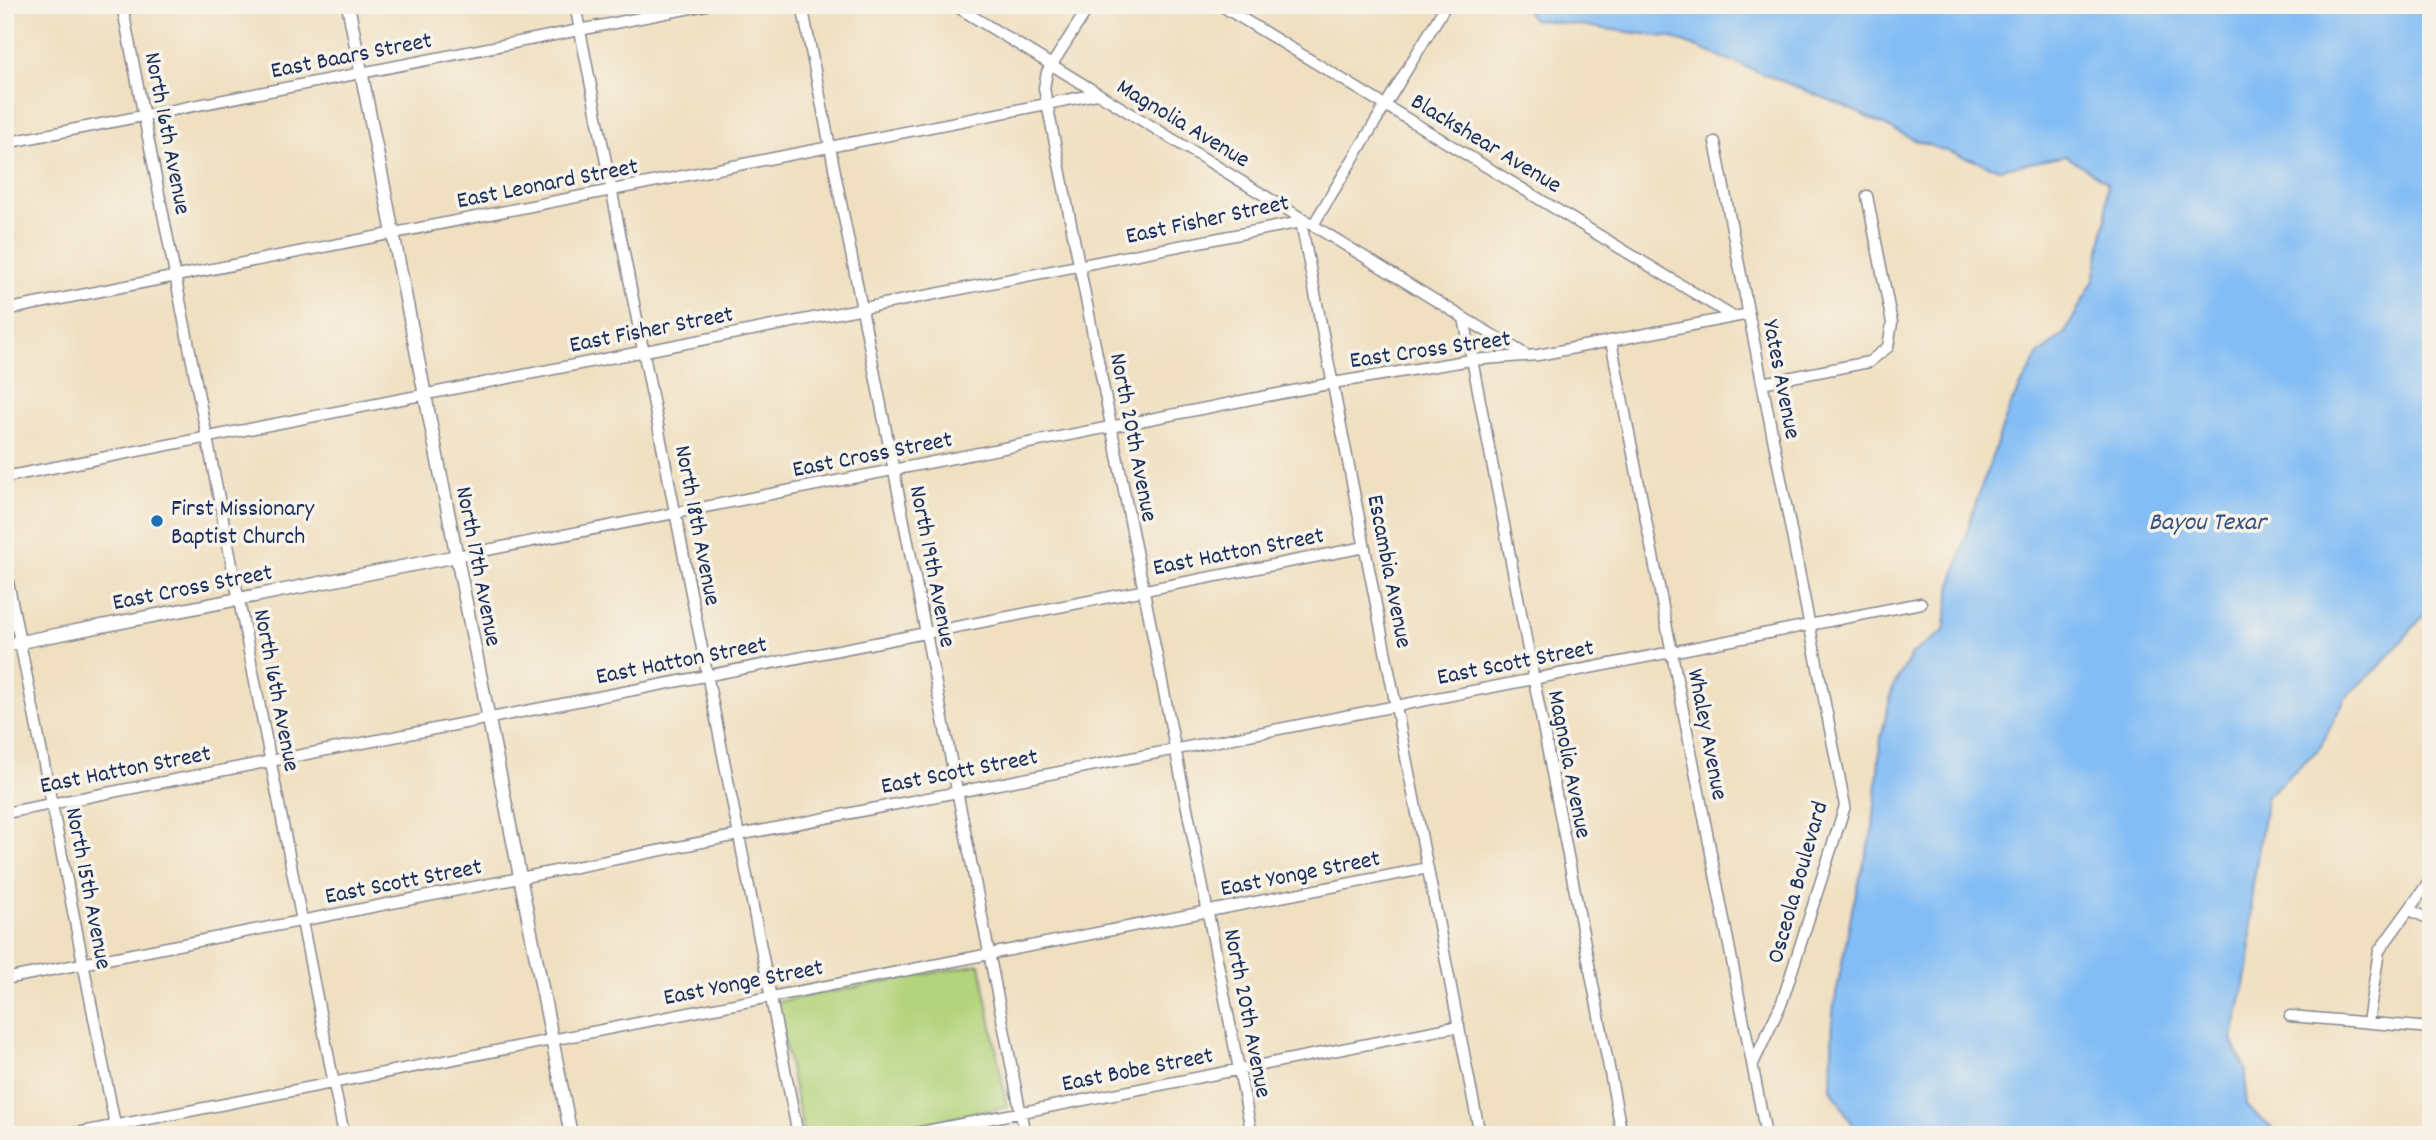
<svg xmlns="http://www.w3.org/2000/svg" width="2436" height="1140" viewBox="0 0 2436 1140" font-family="Dekko,sans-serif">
	<rect width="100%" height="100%" fill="#f7f3e8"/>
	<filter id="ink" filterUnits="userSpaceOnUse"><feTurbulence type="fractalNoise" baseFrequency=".0143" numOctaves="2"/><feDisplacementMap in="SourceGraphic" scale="14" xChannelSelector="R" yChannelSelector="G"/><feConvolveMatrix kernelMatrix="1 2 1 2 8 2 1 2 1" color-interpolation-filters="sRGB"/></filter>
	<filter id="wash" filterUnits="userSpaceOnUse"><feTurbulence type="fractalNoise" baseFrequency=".00686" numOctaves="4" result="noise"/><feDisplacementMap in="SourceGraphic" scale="28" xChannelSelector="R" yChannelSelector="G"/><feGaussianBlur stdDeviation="1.57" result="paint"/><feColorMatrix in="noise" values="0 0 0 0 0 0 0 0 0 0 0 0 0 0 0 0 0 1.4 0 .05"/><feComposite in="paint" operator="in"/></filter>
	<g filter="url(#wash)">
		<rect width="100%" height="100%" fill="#f0dfc0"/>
		<path fill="#b3d37b" stroke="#67816c" stroke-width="2" d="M 980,964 L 1007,1107 L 867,1135 L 804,1135 L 776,1002 Z"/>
		<path fill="#83bdf5" stroke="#4f76aa" stroke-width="2" d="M 1521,5 L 2431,5 L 2431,607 L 2380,666 L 2345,698 L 2320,748 L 2267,796 L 2252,891 L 2250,963 L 2232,1040 L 2246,1071 L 2246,1106 L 2280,1135 L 1853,1135 L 1856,1130 L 1831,1089 L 1833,1011 L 1853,905 L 1873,828 L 1881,737 L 1893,686 L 1913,653 L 1944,631 L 1950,592 L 1973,511 L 2010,406 L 2038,355 L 2065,333 L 2094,280 L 2106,219 L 2107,182 L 2066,156 L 1999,169 L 1917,141 L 1842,105 L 1673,38 L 1533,19 Z"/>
	</g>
	<g filter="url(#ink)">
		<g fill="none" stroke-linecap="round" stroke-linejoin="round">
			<defs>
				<path id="minor" d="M 122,5 L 344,1135
					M 575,5 L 798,1135
					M 802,5 L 1025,1135
					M 954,5 L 1464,318 L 1622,1135
					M 1090,5 L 1047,72 L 1044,88 L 1252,1135
					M 1220,5 L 1732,316
					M 1715,142 L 1845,806 L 1782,1002 L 1753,1064
					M 5,143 L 706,5
					M 1301,222 L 1480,1135
					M 1313,225 L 1446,5
					M 5,310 L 1097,94
					M 1464,318 L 1525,354
					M 1611,341 L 1766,1135
					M 1762,383 L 1869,362 L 1888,347 L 1892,323 L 1867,196
					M 5,477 L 1301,222 L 1304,219
					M 457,556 L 1333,383 L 1471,360 L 1538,355 L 1749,314
					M 5,566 L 117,1135
					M 5,813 L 1365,547
					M 2410,910 L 2431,920
					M 5,979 L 1921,603
					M 2290,1016 L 2431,1028
					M 2368,1022 L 2379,951 L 2431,879
					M 67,1135 L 1428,868
					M 906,1135 L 1459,1026"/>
				<path id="tertiary" d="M 348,5 L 571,1135
					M 5,645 L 457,556"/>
			</defs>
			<use href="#minor" stroke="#86878f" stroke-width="13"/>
			<use href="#tertiary" stroke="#86878f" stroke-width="15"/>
			<use href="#minor" stroke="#fff" stroke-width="10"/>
			<use href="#tertiary" stroke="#fff" stroke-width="12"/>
		</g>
	</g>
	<circle fill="#1f6fb2" stroke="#f7f3e8" stroke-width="2.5" cx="157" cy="521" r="7"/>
	<g text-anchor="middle" stroke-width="7" stroke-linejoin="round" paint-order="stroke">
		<g font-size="24" fill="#1b2f5e" stroke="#f7f3e8">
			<text transform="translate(351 54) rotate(-11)" y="8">East Baars Street</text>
			<text transform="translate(1184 122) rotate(31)" y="8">Magnolia Avenue</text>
			<text transform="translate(169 133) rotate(79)" y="8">North 16th Avenue</text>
			<text transform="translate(1487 142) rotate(31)" y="8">Blackshear Avenue</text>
			<text transform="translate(547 182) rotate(-11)" y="8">East Leonard Street</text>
			<text transform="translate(1207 218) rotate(-12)" y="8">East Fisher Street</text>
			<text transform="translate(651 328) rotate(-11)" y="8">East Fisher Street</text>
			<text transform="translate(1430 348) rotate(-8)" y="8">East Cross Street</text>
			<text transform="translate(1783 379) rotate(79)" y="8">Yates Avenue</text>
			<text transform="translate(1135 437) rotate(79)" y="8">North 20th Avenue</text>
			<text transform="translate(872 453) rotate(-11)" y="8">East Cross Street</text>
			<text transform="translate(699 525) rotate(79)" y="8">North 18th Avenue</text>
			<text transform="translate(1238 550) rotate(-11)" y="8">East Hatton Street</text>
			<text transform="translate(480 566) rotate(79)" y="8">North 17th Avenue</text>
			<text transform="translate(934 566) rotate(79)" y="8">North 19th Avenue</text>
			<text transform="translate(1391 571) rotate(79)" y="8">Escambia Avenue</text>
			<text transform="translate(192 586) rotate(-11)" y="8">East Cross Street</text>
			<text transform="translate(681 659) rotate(-11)" y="8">East Hatton Street</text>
			<text transform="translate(1515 661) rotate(-11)" y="8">East Scott Street</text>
			<text transform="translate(278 690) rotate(79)" y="8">North 16th Avenue</text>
			<text transform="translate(1709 734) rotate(79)" y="8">Whaley Avenue</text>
			<text transform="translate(1571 764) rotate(79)" y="8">Magnolia Avenue</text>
			<text transform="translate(125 768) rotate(-11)" y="8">East Hatton Street</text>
			<text transform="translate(959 770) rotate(-11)" y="8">East Scott Street</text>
			<text transform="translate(1300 872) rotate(-11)" y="8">East Yonge Street</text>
			<text transform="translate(403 880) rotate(-11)" y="8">East Scott Street</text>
			<text transform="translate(1796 882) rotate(-74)" y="8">Osceola Boulevard</text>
			<text transform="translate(90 888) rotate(79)" y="8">North 15th Avenue</text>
			<text transform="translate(743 981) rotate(-11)" y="8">East Yonge Street</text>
			<text transform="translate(1249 1013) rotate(79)" y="8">North 20th Avenue</text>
			<text transform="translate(1137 1068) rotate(-11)" y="8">East Bobe Street</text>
		</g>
		<g font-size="24" fill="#1b2f5e" stroke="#f7f3e8" text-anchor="start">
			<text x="171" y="515">First Missionary<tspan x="171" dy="28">Baptist Church</tspan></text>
		</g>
		<g font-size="26" font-style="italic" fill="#355284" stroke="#f7f3e8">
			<text x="2207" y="529">Bayou Texar</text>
		</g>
	</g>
	<rect width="2436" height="1140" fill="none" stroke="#f7f3e8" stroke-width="28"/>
</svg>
